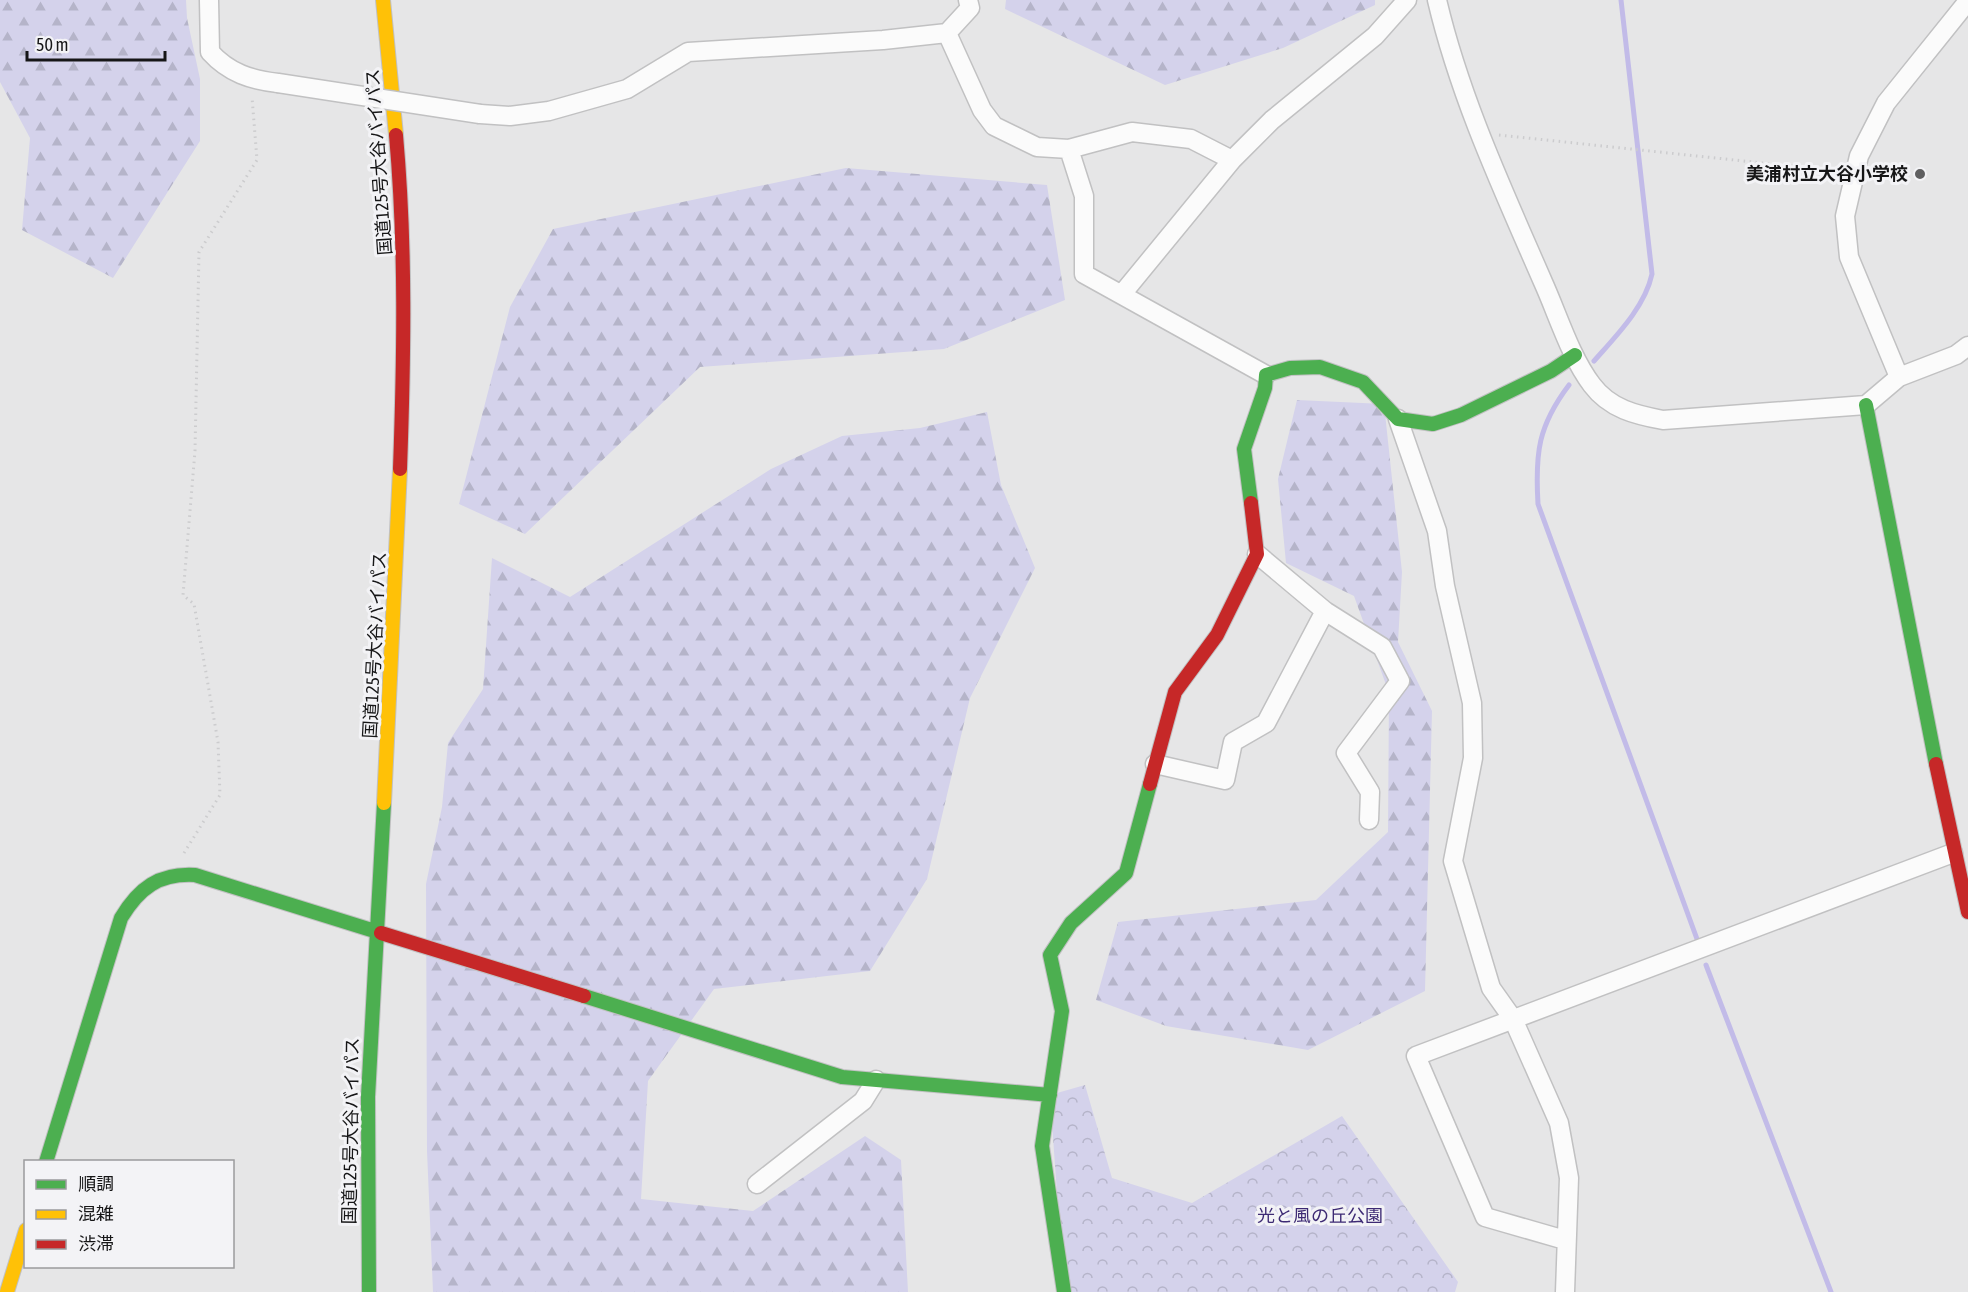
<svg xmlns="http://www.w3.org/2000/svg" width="1968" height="1292" viewBox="0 0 1968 1292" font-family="'Asap Condensed','Noto Sans JP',sans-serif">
	<defs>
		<pattern id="forest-firs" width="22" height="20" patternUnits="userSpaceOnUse" patternTransform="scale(1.5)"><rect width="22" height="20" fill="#d4d2eb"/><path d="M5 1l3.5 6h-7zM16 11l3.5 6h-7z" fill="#b5b4c9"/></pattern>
		<pattern id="park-crowns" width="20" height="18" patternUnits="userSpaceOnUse" patternTransform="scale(1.5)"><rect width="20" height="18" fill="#d4d2eb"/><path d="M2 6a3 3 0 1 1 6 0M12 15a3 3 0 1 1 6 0" fill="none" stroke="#b5b4c9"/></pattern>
	</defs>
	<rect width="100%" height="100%" fill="#e6e6e7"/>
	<path fill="url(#forest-firs)" d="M 0,0 L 186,0 L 187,18 L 200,79 L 200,141 L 113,278 L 22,230 L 30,138 L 0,82 Z
		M 1006,0 L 1375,0 L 1375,5 L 1283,48 L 1165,85 L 1005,9 Z
		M 846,168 L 1047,185 L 1065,300 L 944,349 L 700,367 L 525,534 L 459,504 L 510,307 L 553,229 Z
		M 1297,400 L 1384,404 L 1402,572 L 1398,642 L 1432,711 L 1425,991 L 1308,1050 L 1166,1026 L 1096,1000 L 1118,922 L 1316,900 L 1388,832 L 1389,693 L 1354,596 L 1286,563 L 1278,479 Z
		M 987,412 L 1001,485 L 1035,568 L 970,698 L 927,879 L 870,971 L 714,989 L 648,1081 L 641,1199 L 753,1211 L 865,1136 L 901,1160 L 908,1292 L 433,1292 L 427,1151 L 426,884 L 442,807 L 448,743 L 483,689 L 492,558 L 570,597 L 771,469 L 842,436 L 920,428 Z"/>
	<path fill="url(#park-crowns)" d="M 1085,1085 L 1112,1178 L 1192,1203 L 1342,1116 L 1458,1282 L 1455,1292 L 1064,1292 L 1050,1095 Z"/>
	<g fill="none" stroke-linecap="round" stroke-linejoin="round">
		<path stroke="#c2bbe8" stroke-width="5" d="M 1594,361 C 1616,336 1645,307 1652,274 L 1621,0
			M 1569,385 C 1538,426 1535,453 1538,504 L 1697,939
			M 1706,965 L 1831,1292"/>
		<defs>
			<path id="street" d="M 209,0 L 210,52 C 229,73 251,80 278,83
				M 1437,0 C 1460,98 1503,190 1543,282 C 1558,315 1570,356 1592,385 C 1610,409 1636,415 1663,420 L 1866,405 L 1899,377 L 1956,355 L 1968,346
				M 947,33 L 970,8 L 968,0
				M 480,114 L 510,116 L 549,111 L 627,89 L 688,52 L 883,40 L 947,33 L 982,110 L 994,126 L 1037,147 L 1069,149 L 1084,196 L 1084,274 L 1266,375
				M 1069,149 L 1132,132 L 1191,139 L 1232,160
				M 1122,294 L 1232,160 L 1272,120 L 1375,36 L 1407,0
				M 1899,377 L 1849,257 L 1845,216 L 1859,156 L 1886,103 L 1968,1
				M 1398,419 L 1437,531 L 1445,586 L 1472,703 L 1473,758 L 1453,861 L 1491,988 L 1513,1019 L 1559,1123 L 1569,1178 L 1565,1292
				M 1325,611 L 1382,647 L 1400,681 L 1346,753 L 1370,792 L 1369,820
				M 1155,764 L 1225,780 L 1233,742 L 1266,723 L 1325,611 L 1257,554
				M 757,1184 L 863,1101 L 876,1080
				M 1565,1240 L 1485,1217 L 1416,1056 L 1953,853"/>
			<path id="fast" d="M 1866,405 L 1936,764
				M 1251,503 L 1244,449 L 1265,388 L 1266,375 L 1290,368 L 1320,367 L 1363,382 L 1398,419 L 1433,424 L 1461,415 L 1551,371 L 1575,355
				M 584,996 L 842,1077 L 1050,1095
				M 46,1162 L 121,918 C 139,888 159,873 195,875 L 381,933
				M 369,1292 L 368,1097 L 384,803
				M 1064,1292 L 1042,1146 L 1062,1011 L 1050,955 L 1071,923 L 1126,873 L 1150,784"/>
			<path id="slow" d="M 383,0 L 396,135
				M 384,803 L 400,469
				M 7,1292 L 26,1230"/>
			<path id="jam" d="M 396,135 C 406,247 404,357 400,469
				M 1936,764 L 1968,912
				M 1150,784 L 1175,692 L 1217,635 L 1257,554 L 1251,503
				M 381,933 L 584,996"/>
		</defs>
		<use href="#street" stroke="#c1c1c2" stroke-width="21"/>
		<use href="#fast" stroke="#c1c1c2" stroke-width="16"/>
		<use href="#slow" stroke="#c1c1c2" stroke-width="16"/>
		<use href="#jam" stroke="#c1c1c2" stroke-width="16"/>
		<path stroke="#ccccce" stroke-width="3" stroke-dasharray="1.5 4.5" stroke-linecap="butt" d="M 1499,135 L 1838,171
			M 184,853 L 220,795 L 218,742 L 194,604 L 183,595 L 195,451 L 199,252 L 257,160 L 252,97"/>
		<use href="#street" stroke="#fbfbfb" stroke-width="18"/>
		<use href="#fast" stroke="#4caf50" stroke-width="14"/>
		<use href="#slow" stroke="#ffc107" stroke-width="14"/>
		<use href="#jam" stroke="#c62828" stroke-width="14"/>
		<defs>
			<path id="street-bridge" d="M 278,83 L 480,114"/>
		</defs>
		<use href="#street-bridge" stroke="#c1c1c2" stroke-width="21" stroke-linecap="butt"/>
		<use href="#street-bridge" stroke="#fbfbfb" stroke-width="18"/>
	</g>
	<circle fill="#5f5f60" stroke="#f3f3f6" stroke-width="2" cx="1920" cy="174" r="6"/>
	<g text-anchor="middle" stroke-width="6" stroke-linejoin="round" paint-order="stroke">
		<g font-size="18" fill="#161617" stroke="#f3f3f6">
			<text transform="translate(379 162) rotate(-94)" y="6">国道125号大谷バイパス</text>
			<text transform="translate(375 645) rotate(-87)" y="6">国道125号大谷バイパス</text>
			<text transform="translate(351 1131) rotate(-89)" y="6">国道125号大谷バイパス</text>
		</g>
		<g font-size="18" font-weight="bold" fill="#161617" stroke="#f3f3f6" text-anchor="end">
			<text x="1908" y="180">美浦村立大谷小学校</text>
		</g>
		<g font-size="18" fill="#3d2a74" stroke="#f3f3f6">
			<text x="1320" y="1222">光と風の丘公園</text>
		</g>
	</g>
	<rect x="24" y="1160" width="210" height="108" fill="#f3f3f6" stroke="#9b9b9d" stroke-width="1.5"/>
	<rect x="36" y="1180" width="30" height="9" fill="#4caf50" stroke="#9b9b9d" stroke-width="1.5"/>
	<text x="78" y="1190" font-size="18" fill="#161617">順調</text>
	<rect x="36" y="1210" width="30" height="9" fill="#ffc107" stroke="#9b9b9d" stroke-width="1.5"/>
	<text x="78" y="1220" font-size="18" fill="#161617">混雑</text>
	<rect x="36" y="1240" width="30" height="9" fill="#c62828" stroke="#9b9b9d" stroke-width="1.5"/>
	<text x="78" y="1250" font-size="18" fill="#161617">渋滞</text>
	<path d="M27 51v9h138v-9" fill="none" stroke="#161617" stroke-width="3"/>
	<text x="36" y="51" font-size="18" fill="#161617" stroke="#f3f3f6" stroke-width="4.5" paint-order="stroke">50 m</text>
</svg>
